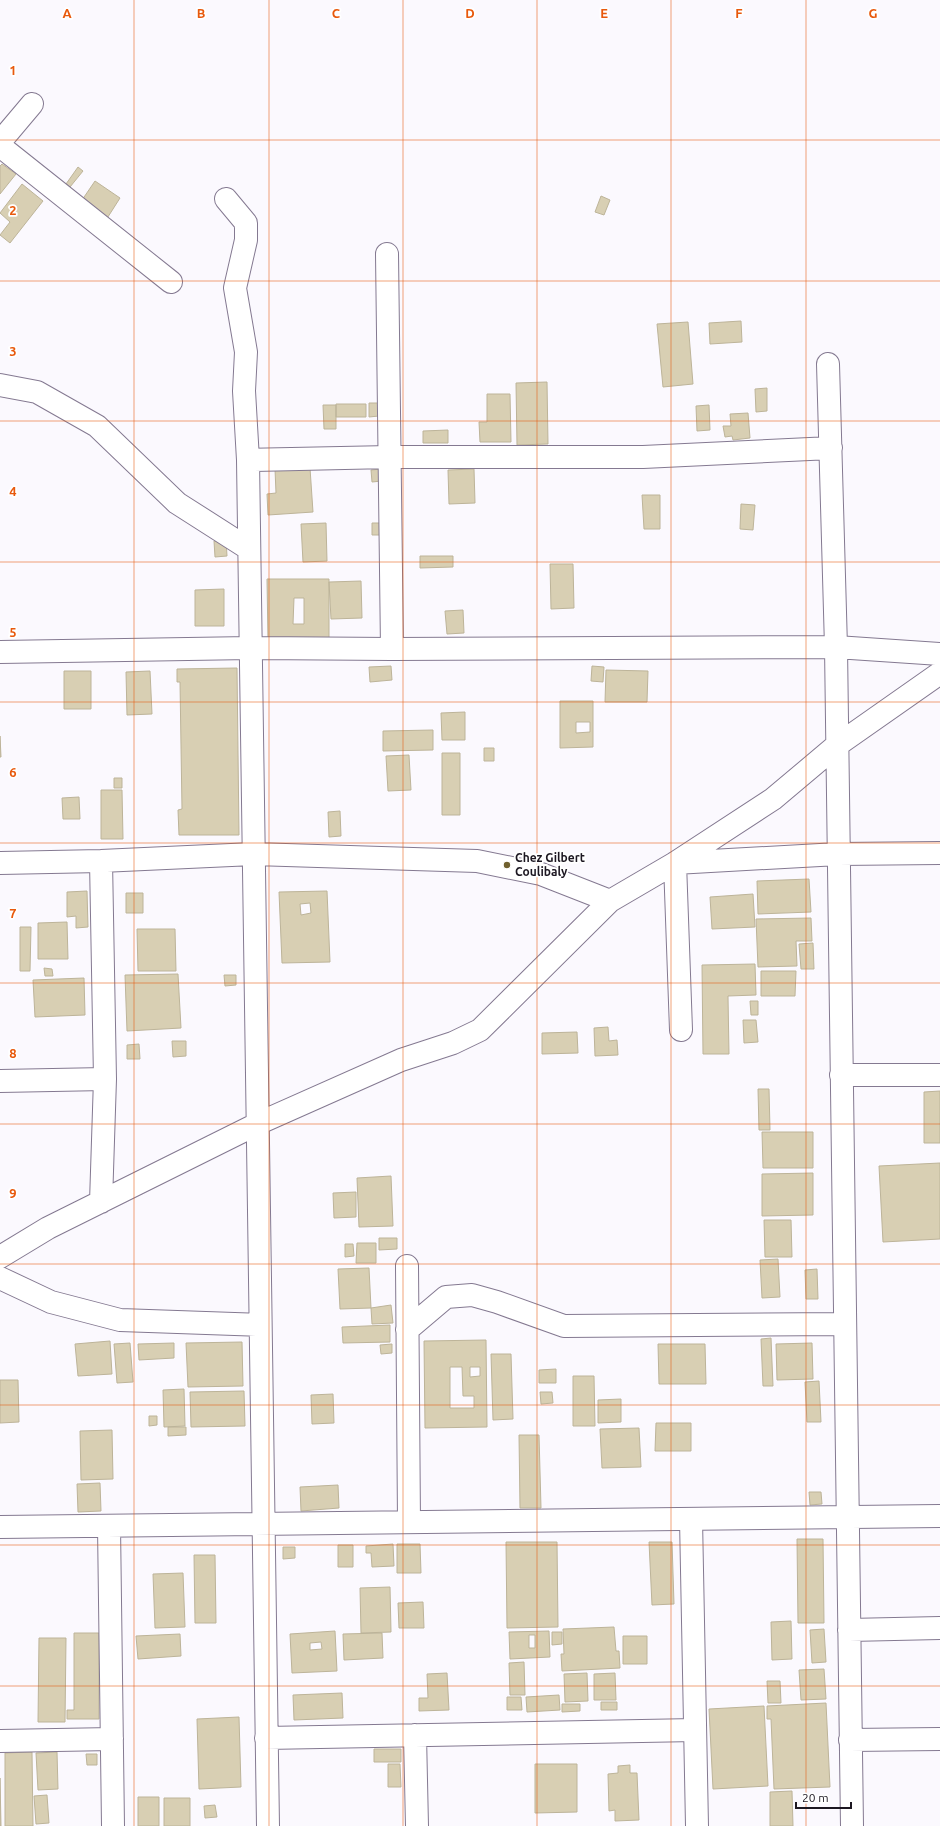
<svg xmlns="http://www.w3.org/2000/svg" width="940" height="1826" viewBox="0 0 940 1826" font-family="Ubuntu,sans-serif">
	<rect width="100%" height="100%" fill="#fbf9fe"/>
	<path fill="#d8cfb3" stroke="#bdb499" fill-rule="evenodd" d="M 2,164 L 16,174 L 0,194 L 0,166 Z
		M 78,167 L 83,171 L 70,187 L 66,184 Z
		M 95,181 L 120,198 L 106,220 L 80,203 Z
		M 22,184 L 43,201 L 10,243 L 0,235 L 10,222 L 0,213 Z
		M 601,196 L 610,200 L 604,215 L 595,212 Z
		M 741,321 L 742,342 L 710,344 L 709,323 Z
		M 688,322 L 693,384 L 663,387 L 657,324 Z
		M 547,382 L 548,444 L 517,445 L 516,383 Z
		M 767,388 L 767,411 L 756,412 L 755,389 Z
		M 487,394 L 510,394 L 511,442 L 480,442 L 479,422 L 487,422 Z
		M 369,403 L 379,403 L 379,416 L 369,417 Z
		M 336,404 L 366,404 L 366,417 L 336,417 Z
		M 323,405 L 336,405 L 336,429 L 324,429 Z
		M 709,405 L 710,430 L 697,431 L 696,406 Z
		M 748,413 L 750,438 L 733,440 L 732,436 L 725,437 L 723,426 L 731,426 L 730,414 Z
		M 448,430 L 448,443 L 423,443 L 423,431 Z
		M 310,468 L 313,512 L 268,515 L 267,494 L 276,493 L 275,469 Z
		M 381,469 L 382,481 L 372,482 L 371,470 Z
		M 474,469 L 475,503 L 449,504 L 448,470 Z
		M 642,495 L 660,495 L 660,529 L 644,529 Z
		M 741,504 L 755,505 L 753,530 L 740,529 Z
		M 326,523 L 327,561 L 303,562 L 301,524 Z
		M 372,523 L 382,523 L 383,535 L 372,535 Z
		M 226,540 L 227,556 L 215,557 L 214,541 Z
		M 420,556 L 453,556 L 453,567 L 420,568 Z
		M 550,564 L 573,564 L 574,608 L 551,609 Z
		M 267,579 L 329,579 L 329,640 L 268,641 ZM 294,598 L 304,598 L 304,624 L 293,624 Z
		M 361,581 L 362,618 L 331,619 L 329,582 Z
		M 224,589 L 224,626 L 195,626 L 195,590 Z
		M 463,610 L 464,633 L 447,634 L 445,611 Z
		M 391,666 L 392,680 L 370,682 L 369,667 Z
		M 592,666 L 604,667 L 603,682 L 591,681 Z
		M 237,668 L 239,835 L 179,835 L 178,810 L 182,809 L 180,682 L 177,682 L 177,669 Z
		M 606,670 L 648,671 L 647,702 L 605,702 Z
		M 64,671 L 91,671 L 91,709 L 64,709 Z
		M 150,671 L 152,714 L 127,715 L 126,672 Z
		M 560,701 L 593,701 L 593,747 L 560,748 ZM 576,722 L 590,722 L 590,732 L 576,733 Z
		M 465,712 L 465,740 L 442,740 L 441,713 Z
		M 433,730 L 433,750 L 383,751 L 383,731 Z
		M 0,736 L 1,757 L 0,757 Z
		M 484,748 L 494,748 L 494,761 L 484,761 Z
		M 442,753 L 460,753 L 460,815 L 442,815 Z
		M 409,755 L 411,790 L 388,791 L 386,756 Z
		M 114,778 L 122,778 L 122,788 L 114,788 Z
		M 101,790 L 122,790 L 123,839 L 101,839 Z
		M 79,797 L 80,819 L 63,819 L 62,798 Z
		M 340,811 L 341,836 L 329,837 L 328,812 Z
		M 809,879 L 811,912 L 758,914 L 757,881 Z
		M 87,891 L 88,927 L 76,928 L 76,916 L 67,917 L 67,892 Z
		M 327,891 L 330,962 L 282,963 L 279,892 ZM 310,903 L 311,913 L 301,915 L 300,904 Z
		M 126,893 L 143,893 L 143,913 L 126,913 Z
		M 753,894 L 755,927 L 712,929 L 710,897 Z
		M 811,918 L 812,941 L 796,941 L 797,966 L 758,967 L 756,919 Z
		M 67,922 L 68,959 L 38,959 L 38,923 Z
		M 20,927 L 31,927 L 30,971 L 20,971 Z
		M 137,929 L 175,929 L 176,971 L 138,971 Z
		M 813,943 L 814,969 L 801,969 L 799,944 Z
		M 755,964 L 756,995 L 728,996 L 729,1054 L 703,1054 L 702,965 Z
		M 44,968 L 52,969 L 53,976 L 45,976 Z
		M 761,971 L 796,971 L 795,996 L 761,996 Z
		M 178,974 L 181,1028 L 127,1031 L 125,975 Z
		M 224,975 L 236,975 L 236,985 L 225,986 Z
		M 84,978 L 85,1015 L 35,1017 L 33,980 Z
		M 750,1001 L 758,1001 L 758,1015 L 751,1015 Z
		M 743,1020 L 756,1020 L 758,1042 L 744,1043 Z
		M 608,1027 L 609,1041 L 617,1040 L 618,1055 L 595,1056 L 594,1028 Z
		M 577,1032 L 578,1053 L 542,1054 L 542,1033 Z
		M 172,1041 L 186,1041 L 186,1056 L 173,1057 Z
		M 139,1044 L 140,1059 L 127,1059 L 127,1045 Z
		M 758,1089 L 769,1089 L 770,1130 L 759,1130 Z
		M 940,1091 L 940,1143 L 924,1143 L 924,1092 Z
		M 762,1132 L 813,1132 L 813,1168 L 763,1168 Z
		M 940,1163 L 940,1239 L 883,1242 L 879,1166 Z
		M 813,1173 L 813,1215 L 762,1216 L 762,1174 Z
		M 391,1176 L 393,1226 L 359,1227 L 357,1178 Z
		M 356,1192 L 356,1217 L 334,1218 L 333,1193 Z
		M 764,1220 L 791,1220 L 792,1257 L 765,1257 Z
		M 379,1238 L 397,1238 L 397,1249 L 379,1250 Z
		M 357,1243 L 376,1243 L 376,1263 L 356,1263 Z
		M 345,1244 L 353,1244 L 354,1256 L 345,1257 Z
		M 778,1259 L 780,1297 L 762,1298 L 760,1260 Z
		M 369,1268 L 371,1308 L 340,1309 L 338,1269 Z
		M 817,1269 L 818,1299 L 806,1299 L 805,1270 Z
		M 391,1305 L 393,1323 L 372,1324 L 371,1308 Z
		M 390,1325 L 390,1342 L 343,1343 L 342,1327 Z
		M 771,1338 L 773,1386 L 763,1386 L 761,1339 Z
		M 486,1340 L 487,1427 L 425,1428 L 424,1341 ZM 450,1367 L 462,1367 L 463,1396 L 474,1396 L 474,1408 L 450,1408 ZM 470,1367 L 480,1367 L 480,1376 L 470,1377 Z
		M 110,1341 L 112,1374 L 78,1376 L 75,1344 Z
		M 242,1342 L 243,1386 L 188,1387 L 186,1343 Z
		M 130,1343 L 133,1382 L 117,1383 L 114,1344 Z
		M 174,1343 L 174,1358 L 139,1360 L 138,1344 Z
		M 812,1343 L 813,1379 L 777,1380 L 776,1344 Z
		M 392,1344 L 392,1353 L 381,1354 L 380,1345 Z
		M 658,1344 L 705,1344 L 706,1384 L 659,1384 Z
		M 491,1354 L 511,1354 L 513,1419 L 493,1420 Z
		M 556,1369 L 556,1383 L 539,1383 L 539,1370 Z
		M 573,1376 L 594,1376 L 595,1426 L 573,1426 Z
		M 0,1380 L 18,1380 L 19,1422 L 0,1423 Z
		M 819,1381 L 821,1422 L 807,1422 L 805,1382 Z
		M 184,1389 L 185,1426 L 164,1427 L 163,1390 Z
		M 244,1391 L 245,1426 L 191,1427 L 190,1392 Z
		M 540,1392 L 552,1392 L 553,1403 L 541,1404 Z
		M 333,1394 L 334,1423 L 312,1424 L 311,1395 Z
		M 621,1399 L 621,1422 L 598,1423 L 598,1400 Z
		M 149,1416 L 157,1416 L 157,1425 L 149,1426 Z
		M 656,1423 L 691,1423 L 691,1451 L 655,1451 Z
		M 168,1427 L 186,1427 L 186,1435 L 168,1436 Z
		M 639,1428 L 641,1467 L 602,1468 L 600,1429 Z
		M 112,1430 L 113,1479 L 81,1480 L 80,1431 Z
		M 519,1435 L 539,1435 L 541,1508 L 520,1508 Z
		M 100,1483 L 101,1511 L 78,1512 L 77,1484 Z
		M 338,1485 L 339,1508 L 301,1511 L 300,1487 Z
		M 809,1492 L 821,1492 L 822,1504 L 810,1505 Z
		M 797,1539 L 823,1539 L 824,1623 L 798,1623 Z
		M 506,1542 L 557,1542 L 558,1627 L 507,1628 Z
		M 649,1542 L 672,1542 L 674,1604 L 652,1605 Z
		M 393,1544 L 394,1566 L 372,1567 L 371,1553 L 366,1553 L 366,1546 Z
		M 397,1544 L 420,1544 L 421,1573 L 397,1573 Z
		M 338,1545 L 353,1545 L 353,1567 L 338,1567 Z
		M 283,1547 L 295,1547 L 295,1558 L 283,1559 Z
		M 194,1555 L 215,1555 L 216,1623 L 195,1623 Z
		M 183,1573 L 185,1627 L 155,1628 L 153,1574 Z
		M 390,1587 L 391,1632 L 361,1633 L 360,1588 Z
		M 423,1602 L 424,1628 L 399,1628 L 398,1603 Z
		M 791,1621 L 792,1659 L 772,1660 L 771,1622 Z
		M 614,1627 L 616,1651 L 619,1651 L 620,1668 L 562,1671 L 561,1654 L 564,1654 L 563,1629 Z
		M 824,1629 L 826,1662 L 812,1663 L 810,1630 Z
		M 335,1631 L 337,1671 L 292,1673 L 290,1634 ZM 321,1642 L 322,1649 L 310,1650 L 310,1643 Z
		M 549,1631 L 550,1657 L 510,1659 L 509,1632 ZM 529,1635 L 535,1635 L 535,1648 L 529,1648 Z
		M 552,1632 L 562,1632 L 562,1644 L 552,1645 Z
		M 74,1633 L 99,1633 L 99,1719 L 67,1719 L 67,1710 L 74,1710 Z
		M 382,1633 L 383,1658 L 344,1660 L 343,1634 Z
		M 180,1634 L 181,1656 L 138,1659 L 136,1636 Z
		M 623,1636 L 647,1636 L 647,1664 L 623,1664 Z
		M 39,1638 L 66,1638 L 65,1722 L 38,1722 Z
		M 524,1662 L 525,1695 L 510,1695 L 509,1663 Z
		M 824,1669 L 826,1699 L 801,1700 L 799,1670 Z
		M 447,1673 L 449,1710 L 419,1711 L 419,1698 L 428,1698 L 427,1674 Z
		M 587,1673 L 588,1701 L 565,1702 L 564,1674 Z
		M 615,1673 L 616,1700 L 594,1700 L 594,1674 Z
		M 767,1681 L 780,1681 L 781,1703 L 768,1703 Z
		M 342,1693 L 343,1718 L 294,1720 L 293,1695 Z
		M 559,1695 L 560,1710 L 527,1712 L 526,1697 Z
		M 507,1697 L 521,1697 L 522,1710 L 507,1710 Z
		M 601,1702 L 617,1702 L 617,1710 L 601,1710 Z
		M 826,1703 L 830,1787 L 774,1789 L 771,1719 L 767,1719 L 767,1706 Z
		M 562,1704 L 580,1704 L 580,1711 L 562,1712 Z
		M 764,1706 L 768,1786 L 713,1789 L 709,1709 Z
		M 239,1717 L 241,1787 L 199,1789 L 197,1719 Z
		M 374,1749 L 401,1749 L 401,1762 L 374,1762 Z
		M 32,1752 L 33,1826 L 5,1826 L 5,1753 Z
		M 57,1752 L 58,1789 L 38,1790 L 36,1753 Z
		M 86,1754 L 97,1754 L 97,1765 L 87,1765 Z
		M 388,1764 L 400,1764 L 401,1787 L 388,1787 Z
		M 535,1764 L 577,1764 L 577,1812 L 535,1813 Z
		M 630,1765 L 630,1773 L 637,1773 L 639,1820 L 615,1821 L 615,1810 L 609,1811 L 608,1774 L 618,1773 L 618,1766 Z
		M 0,1778 L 1,1826 L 0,1826 Z
		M 792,1791 L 793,1826 L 770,1826 L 770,1792 Z
		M 47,1795 L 49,1823 L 36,1824 L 34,1796 Z
		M 138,1797 L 159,1797 L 159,1826 L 138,1826 Z
		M 164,1798 L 190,1798 L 190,1826 L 164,1826 Z
		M 215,1805 L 217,1817 L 205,1818 L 204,1806 Z"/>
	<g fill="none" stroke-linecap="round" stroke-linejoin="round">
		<defs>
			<path id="minor" d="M 0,142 L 32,104
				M 0,146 L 171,282
				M 226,199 L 246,223 L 246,240 L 235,288 L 246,352 L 244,391 L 248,460 L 268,1826
				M 387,254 L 392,649
				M 828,364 L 836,647 L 852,1826
				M 0,385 L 37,392 L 97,426 L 177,503 L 249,549
				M 248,460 L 390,457 L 643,457 L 831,448
				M 0,652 L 250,648 L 392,649 L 836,647 L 940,654
				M 0,863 L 101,861 L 253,854 L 477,861 L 541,874 L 610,901
				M 681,1030 L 675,863 L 838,854 L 940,853
				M 841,1075 L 940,1075
				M 0,1081 L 105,1079
				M 101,1202 L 105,1079 L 101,861
				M 0,1257 L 48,1228 L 257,1124 L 401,1060 L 453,1043 L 480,1030 L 610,901 L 675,863 L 773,799 L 836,746 L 940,673
				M 407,1266 L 409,1522
				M 0,1278 L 51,1302 L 120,1320 L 260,1325
				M 407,1330 L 446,1297 L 472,1295 L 497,1302 L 564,1326 L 844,1324
				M 691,1519 L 697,1826
				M 109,1526 L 113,1826
				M 0,1527 L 940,1516
				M 849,1630 L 940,1628
				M 415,1735 L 417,1826
				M 266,1738 L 695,1730
				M 850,1740 L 940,1739
				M 0,1741 L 112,1739"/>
		</defs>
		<use href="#minor" stroke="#847991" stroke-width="24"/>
		<use href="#minor" stroke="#fff" stroke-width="22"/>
	</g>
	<path fill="none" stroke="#e8590c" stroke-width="1" stroke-opacity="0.55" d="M 134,0 L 134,1826M 269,0 L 269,1826M 403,0 L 403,1826M 537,0 L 537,1826M 671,0 L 671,1826M 806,0 L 806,1826M 0,140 L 940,140M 0,281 L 940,281M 0,421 L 940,421M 0,562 L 940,562M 0,702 L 940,702M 0,843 L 940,843M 0,983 L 940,983M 0,1124 L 940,1124M 0,1264 L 940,1264M 0,1405 L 940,1405M 0,1545 L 940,1545M 0,1686 L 940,1686"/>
	<circle fill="#70602e" stroke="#fff" stroke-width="1.5" cx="507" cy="865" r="4"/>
	<g text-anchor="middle" stroke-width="3.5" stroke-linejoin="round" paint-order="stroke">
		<g font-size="12" font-weight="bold" fill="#1c1721" stroke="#fff" text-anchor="start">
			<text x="515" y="862">Chez Gilbert<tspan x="515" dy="14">Coulibaly</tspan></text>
		</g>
	</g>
	<g font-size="13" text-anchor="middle" font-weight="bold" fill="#e8590c" stroke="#fff" stroke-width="3.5" stroke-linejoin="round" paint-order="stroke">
		<text x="67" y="18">A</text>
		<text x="201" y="18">B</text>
		<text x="336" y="18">C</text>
		<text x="470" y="18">D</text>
		<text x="604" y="18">E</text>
		<text x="739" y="18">F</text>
		<text x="873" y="18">G</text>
		<text x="13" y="75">1</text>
		<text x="13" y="215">2</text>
		<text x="13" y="356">3</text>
		<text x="13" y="496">4</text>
		<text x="13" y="637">5</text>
		<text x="13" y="777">6</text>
		<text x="13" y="918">7</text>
		<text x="13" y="1058">8</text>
		<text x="13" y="1198">9</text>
	</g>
	<path d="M796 1802v6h55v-6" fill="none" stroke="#1c1721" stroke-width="2"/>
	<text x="802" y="1802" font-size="12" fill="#1c1721" stroke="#ffffff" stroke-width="3" paint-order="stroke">20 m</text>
</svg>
